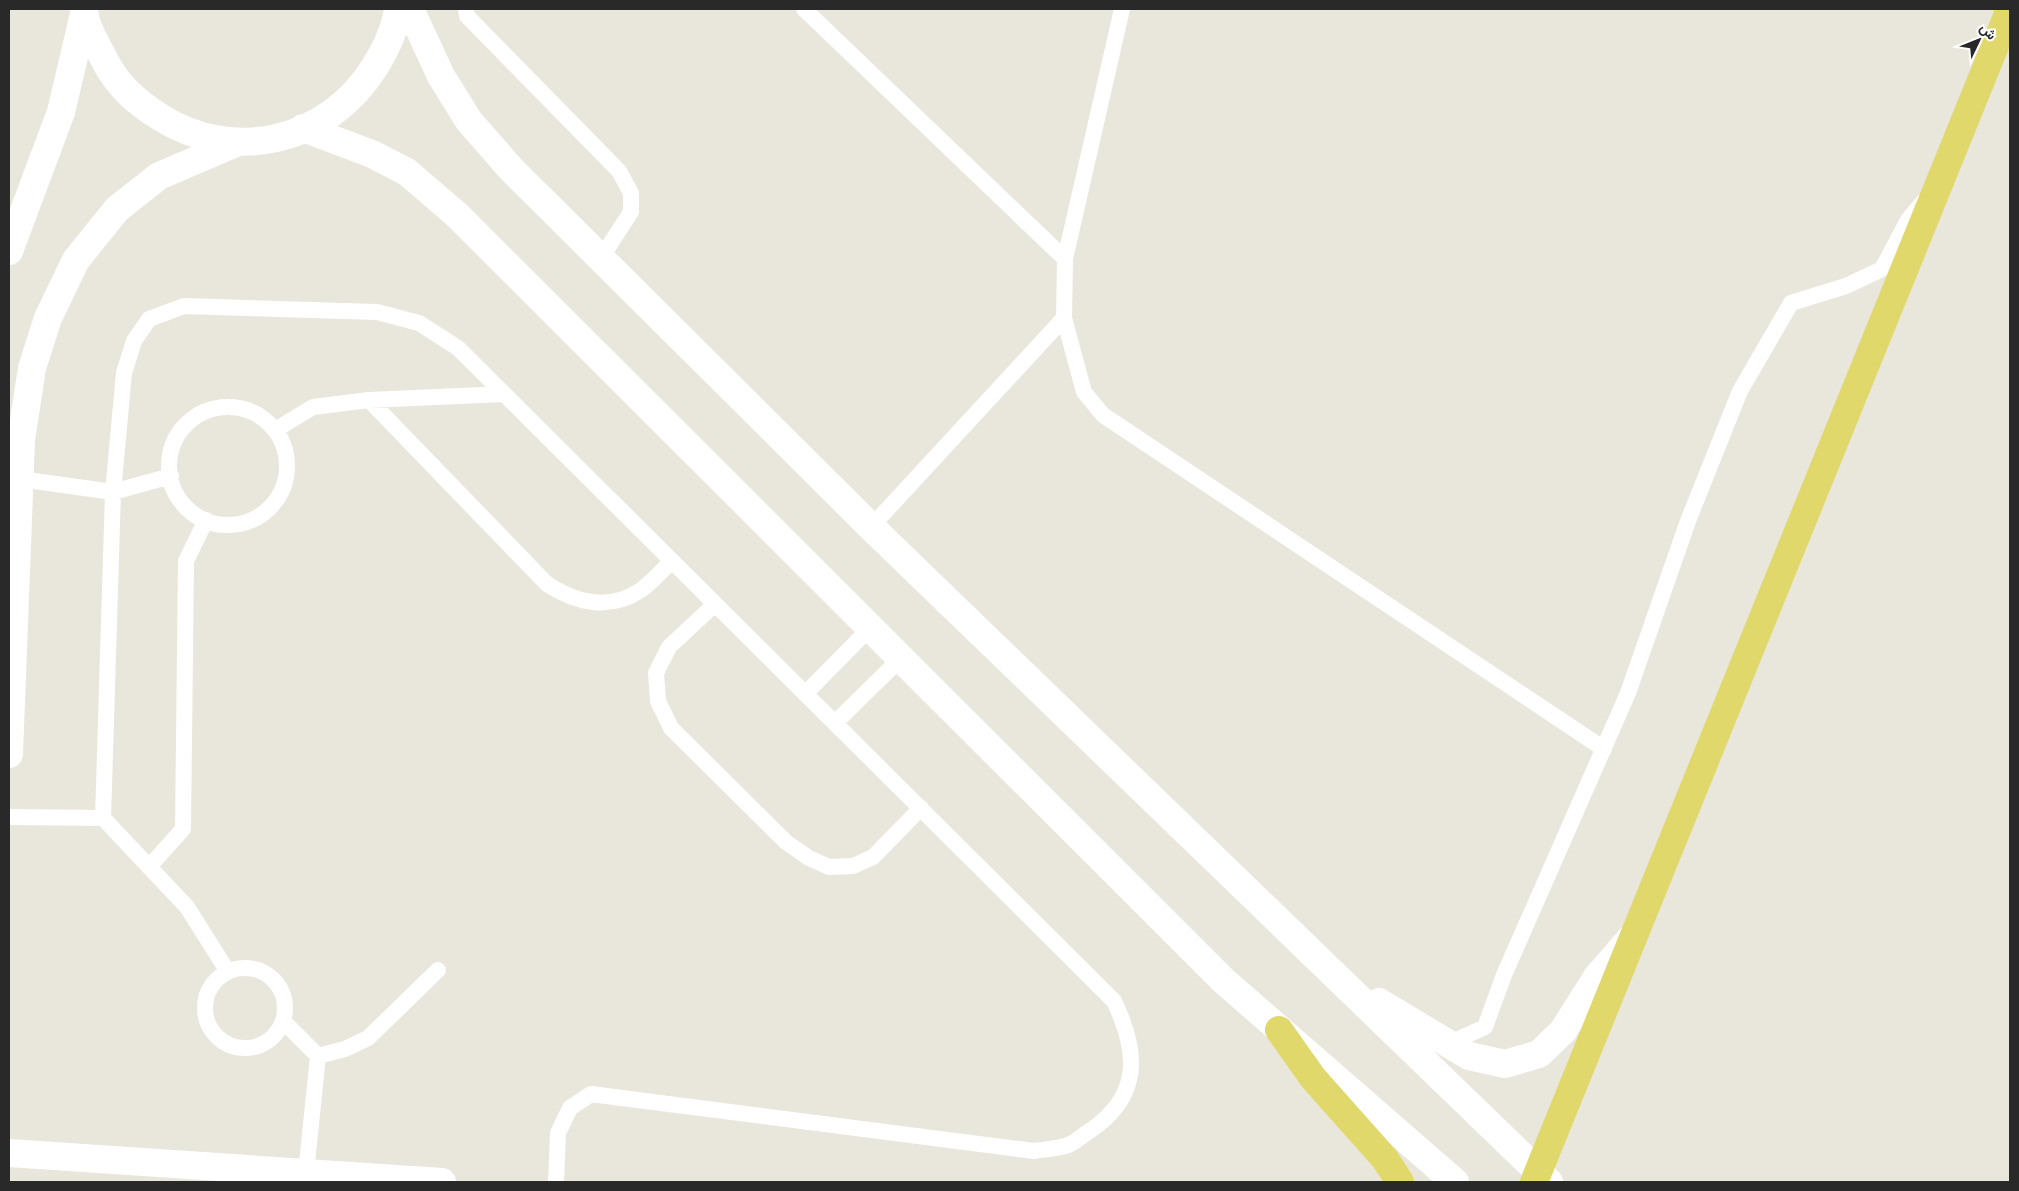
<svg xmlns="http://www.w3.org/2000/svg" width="2019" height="1191" viewBox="0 0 2019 1191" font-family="Mulish,Vazirmatn,sans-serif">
	<rect width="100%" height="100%" fill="#e9e6dc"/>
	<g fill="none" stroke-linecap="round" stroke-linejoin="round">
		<path stroke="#fff" stroke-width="16" d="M 466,9 L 467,16 L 619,171 L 631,193 L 631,212 L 601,258
			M 804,9 L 1065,259 L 1064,318 L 871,527
			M 1065,259 L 1122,9
			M 1064,318 L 1084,392 L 1103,415 L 1604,749
			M 369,400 L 547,584 C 576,603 610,611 641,590 C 652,582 662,570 672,561
			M169 466a59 59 0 1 1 118 0a59 59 0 1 1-118 0Z
			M 275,430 L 313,407 L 369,400 L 504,394
			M 20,479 L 113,492 L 171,476
			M 715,604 L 669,647 L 656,673 L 658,701 L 671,728 L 786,842 L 809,858 L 829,867 L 853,866 L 873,857 L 921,808
			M 805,694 L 870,628
			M 835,723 L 901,658
			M 9,817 L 103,818 L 187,907 L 228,972
			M 103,818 L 113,492 L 124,373 L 134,341 L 149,319 L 184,306 L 377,312 L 419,323 L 458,348 L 1114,1001 C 1138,1051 1142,1095 1091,1130 C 1084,1134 1076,1142 1068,1145 C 1058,1149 1045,1149 1034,1151 L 591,1094 L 570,1108 L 558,1133 L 556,1182
			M 149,867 L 183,829 L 186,561 L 206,520
			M205 1008a40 40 0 1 1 80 0a40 40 0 1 1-80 0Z
			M 283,1021 L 318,1056 L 306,1173
			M 1448,1044 L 1485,1027 L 1504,975 L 1628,693 L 1688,521 L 1740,391 L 1791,303 L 1846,286 L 1882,269 L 1908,220 L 1924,201
			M 318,1056 L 345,1049 L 368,1038 L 438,970"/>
		<path stroke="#fff" stroke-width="28" d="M 9,251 L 61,112 L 84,14
			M 9,754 L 21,440 L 32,368 L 48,318 L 76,260 L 117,209 L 159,176 L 236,143
			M 9,1153 L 442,1182"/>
		<path stroke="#fff" stroke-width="28" d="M 84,9 C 85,27 97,45 105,61 C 118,86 136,102 160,117 C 234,164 327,142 374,68 C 386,49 395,31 398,9
			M 410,9 L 441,76 L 469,121 L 511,169 L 871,527 L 1549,1182
			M 303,128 L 372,154 L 407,172 L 457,215 L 1224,981 L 1455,1182
			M 1379,1002 L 1469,1056 L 1505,1064 L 1539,1054 L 1563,1031 L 1597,977 L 1631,938"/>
		<path stroke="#e0d86b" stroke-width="28" d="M 1279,1030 L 1313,1078 L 1385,1159 L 1400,1182
			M 1534,1182 L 2010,9"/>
	</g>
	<rect width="2019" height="1191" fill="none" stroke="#292929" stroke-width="20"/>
	<g transform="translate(1979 40) rotate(47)" stroke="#ffffff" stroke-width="4" paint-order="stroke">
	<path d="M0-4L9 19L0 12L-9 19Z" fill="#292929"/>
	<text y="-8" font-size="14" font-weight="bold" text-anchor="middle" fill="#292929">ش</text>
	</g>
</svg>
